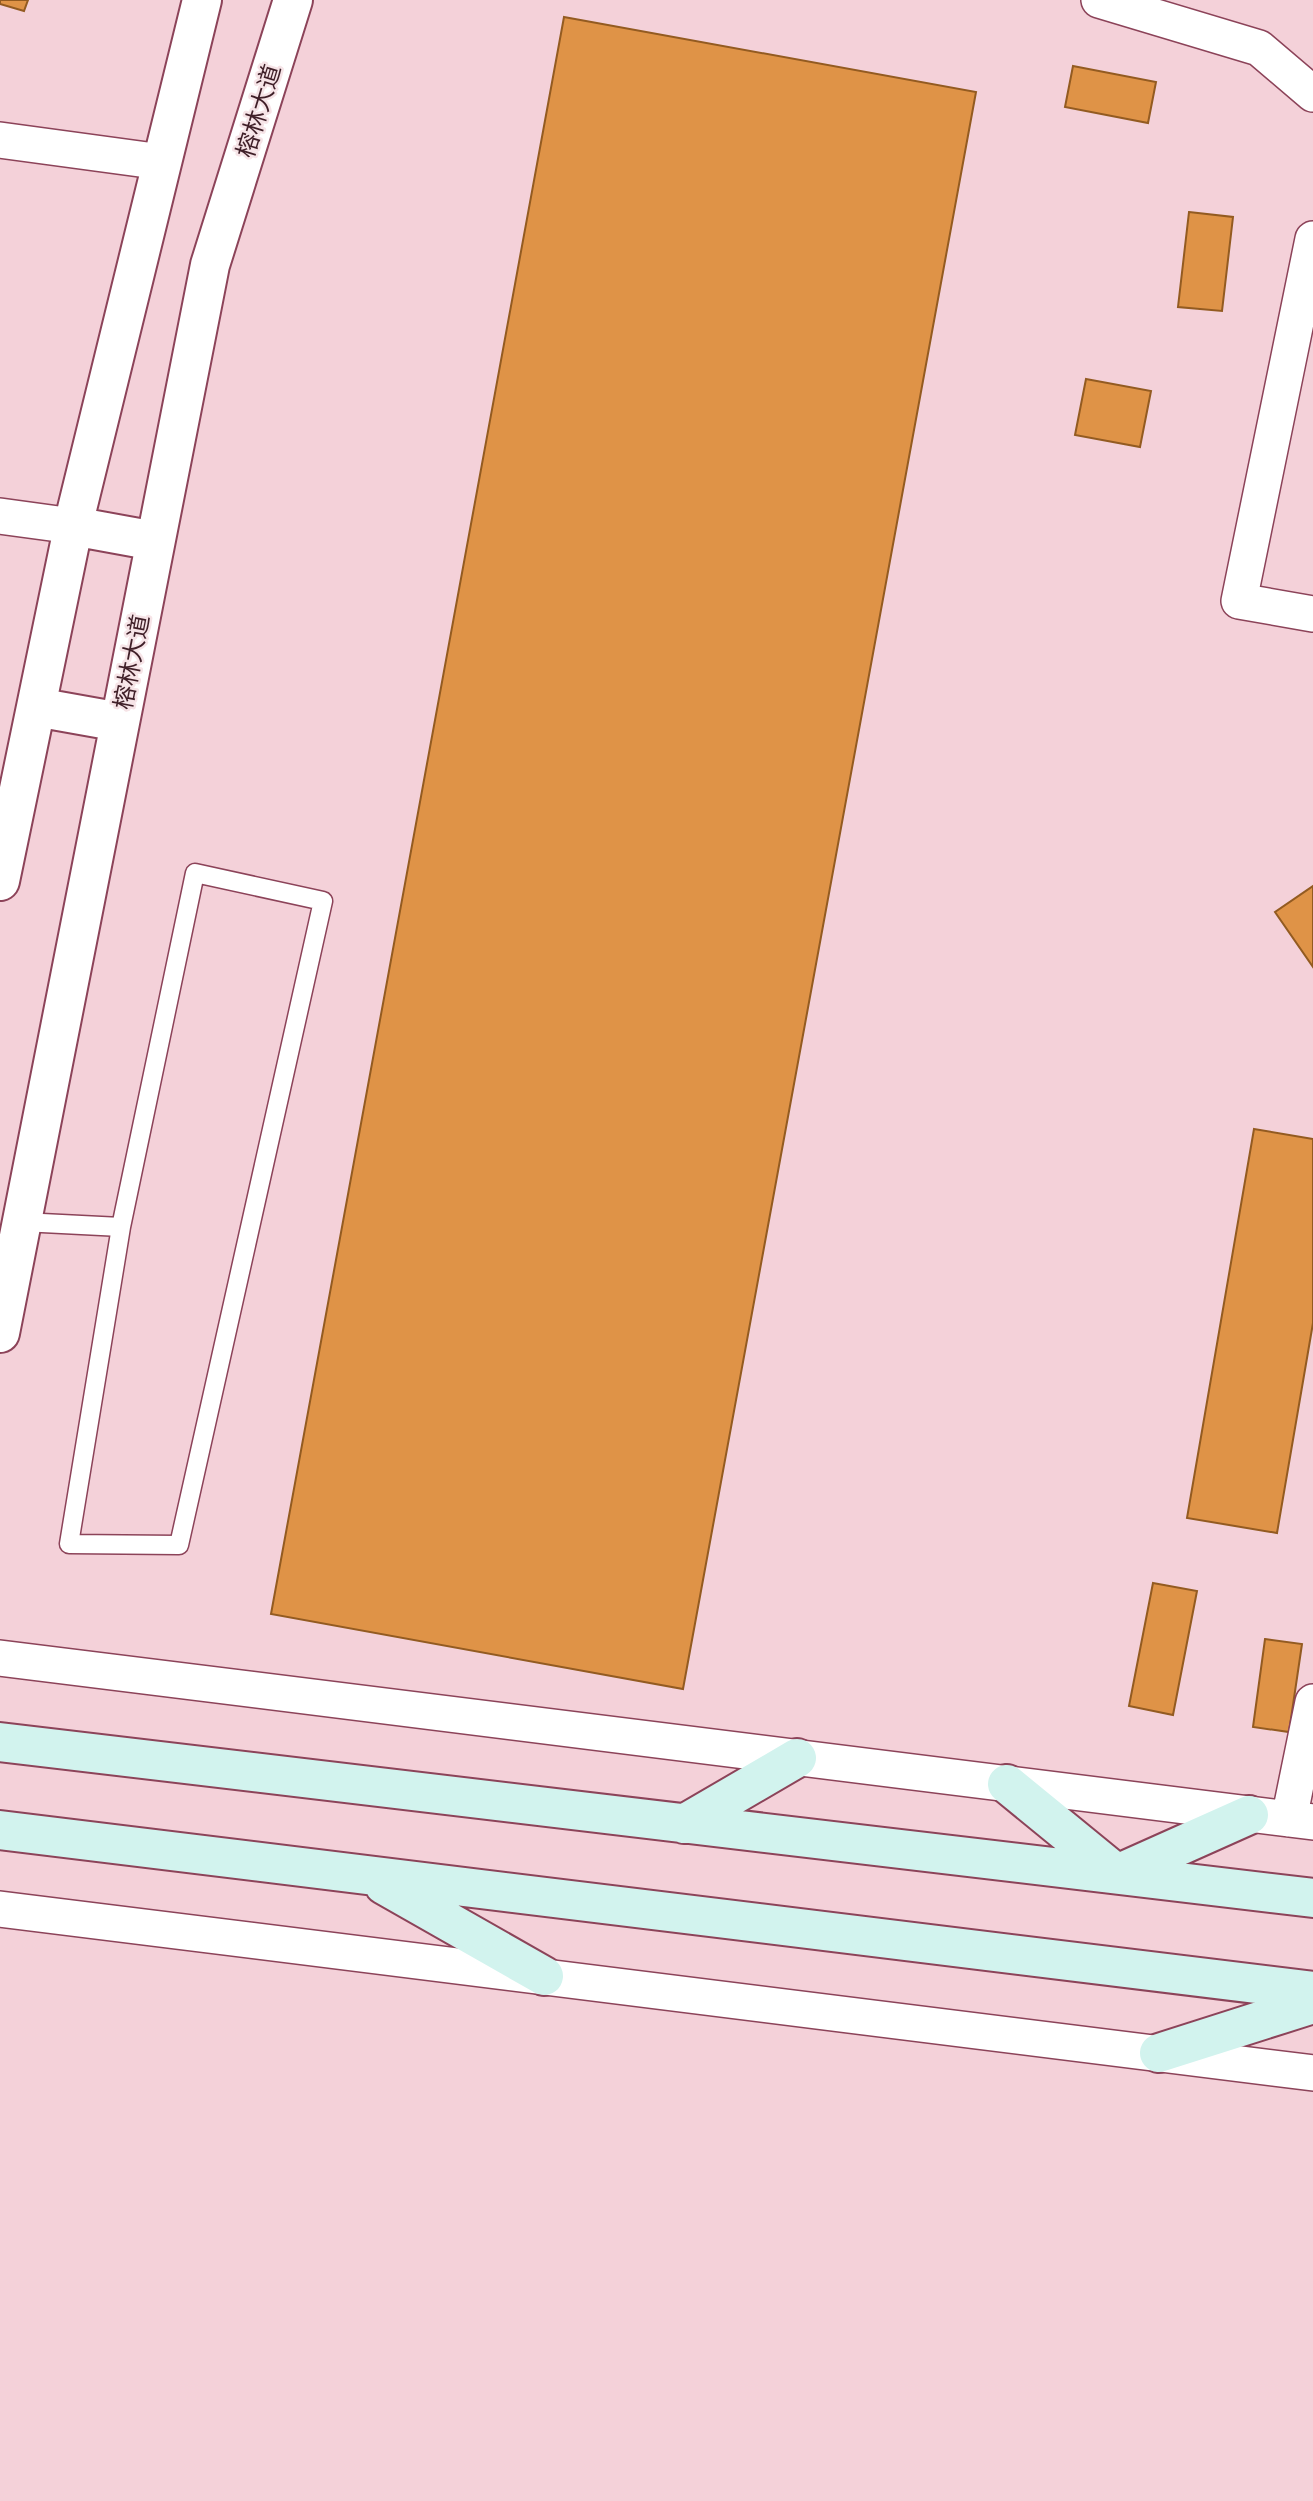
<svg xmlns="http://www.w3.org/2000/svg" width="1313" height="2501" viewBox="0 0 1313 2501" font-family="'Sofia Sans Condensed','Noto Sans SC',sans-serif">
	<rect width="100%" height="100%" fill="#f4d1d9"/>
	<path fill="#df9347" stroke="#935b21" stroke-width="2" d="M 0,0 L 28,0 L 24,11 L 0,4 Z
		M 564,17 L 976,92 L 683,1689 L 271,1614 Z
		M 1073,66 L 1156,82 L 1148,123 L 1065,107 Z
		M 1189,212 L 1233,217 L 1222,311 L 1178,307 Z
		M 1086,379 L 1151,391 L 1140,447 L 1075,435 Z
		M 1313,886 L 1313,967 L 1275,912 Z
		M 1254,1129 L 1313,1139 L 1313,1323 L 1277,1533 L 1187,1518 Z
		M 1153,1583 L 1197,1591 L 1173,1715 L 1129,1706 Z
		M 1265,1639 L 1302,1644 L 1289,1732 L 1253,1727 Z"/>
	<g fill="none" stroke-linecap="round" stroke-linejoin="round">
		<defs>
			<path id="service" d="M 22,1222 L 121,1227 L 195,873 L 323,901 L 179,1545 L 69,1544 L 121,1227"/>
			<path id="minor" d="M 1099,0 L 1259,48 L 1313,94
				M 0,140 L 162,162
				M 1313,239 L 1239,601 L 1313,614
				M 0,516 L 73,526
				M 0,1658 L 1313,1822
				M 1289,1819 L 1313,1702
				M 0,1909 L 1313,2073"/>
			<path id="tertiary" d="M 73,526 L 155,541
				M 36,707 L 120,722
				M 0,881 L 77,509 L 202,0
				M 0,1333 L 210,265 L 293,0"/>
			<path id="secondary" d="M 0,1742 L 1313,1898
				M 1007,1784 L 1117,1874 L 1249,1815
				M 684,1824 L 797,1758
				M 0,1830 L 1313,1991
				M 384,1885 L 544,1976
				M 1159,2053 L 1313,2004"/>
		</defs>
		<use href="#service" stroke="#8c4359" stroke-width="21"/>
		<use href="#minor" stroke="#8c4359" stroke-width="38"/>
		<use href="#tertiary" stroke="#8c4359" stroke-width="42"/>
		<use href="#secondary" stroke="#8c4359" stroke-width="42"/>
		<use href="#service" stroke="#fff" stroke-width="18"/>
		<use href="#minor" stroke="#fff" stroke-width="35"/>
		<use href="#tertiary" stroke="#fff" stroke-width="38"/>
		<use href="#secondary" stroke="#d2f3ee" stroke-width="38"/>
	</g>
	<g text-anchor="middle" stroke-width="5" stroke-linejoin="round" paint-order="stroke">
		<g font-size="24" fill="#3f1f28" stroke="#f6e4e7">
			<text transform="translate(259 111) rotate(-73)" y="8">榕林大道</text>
			<text transform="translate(132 662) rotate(-79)" y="8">榕林大道</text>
		</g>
	</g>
</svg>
